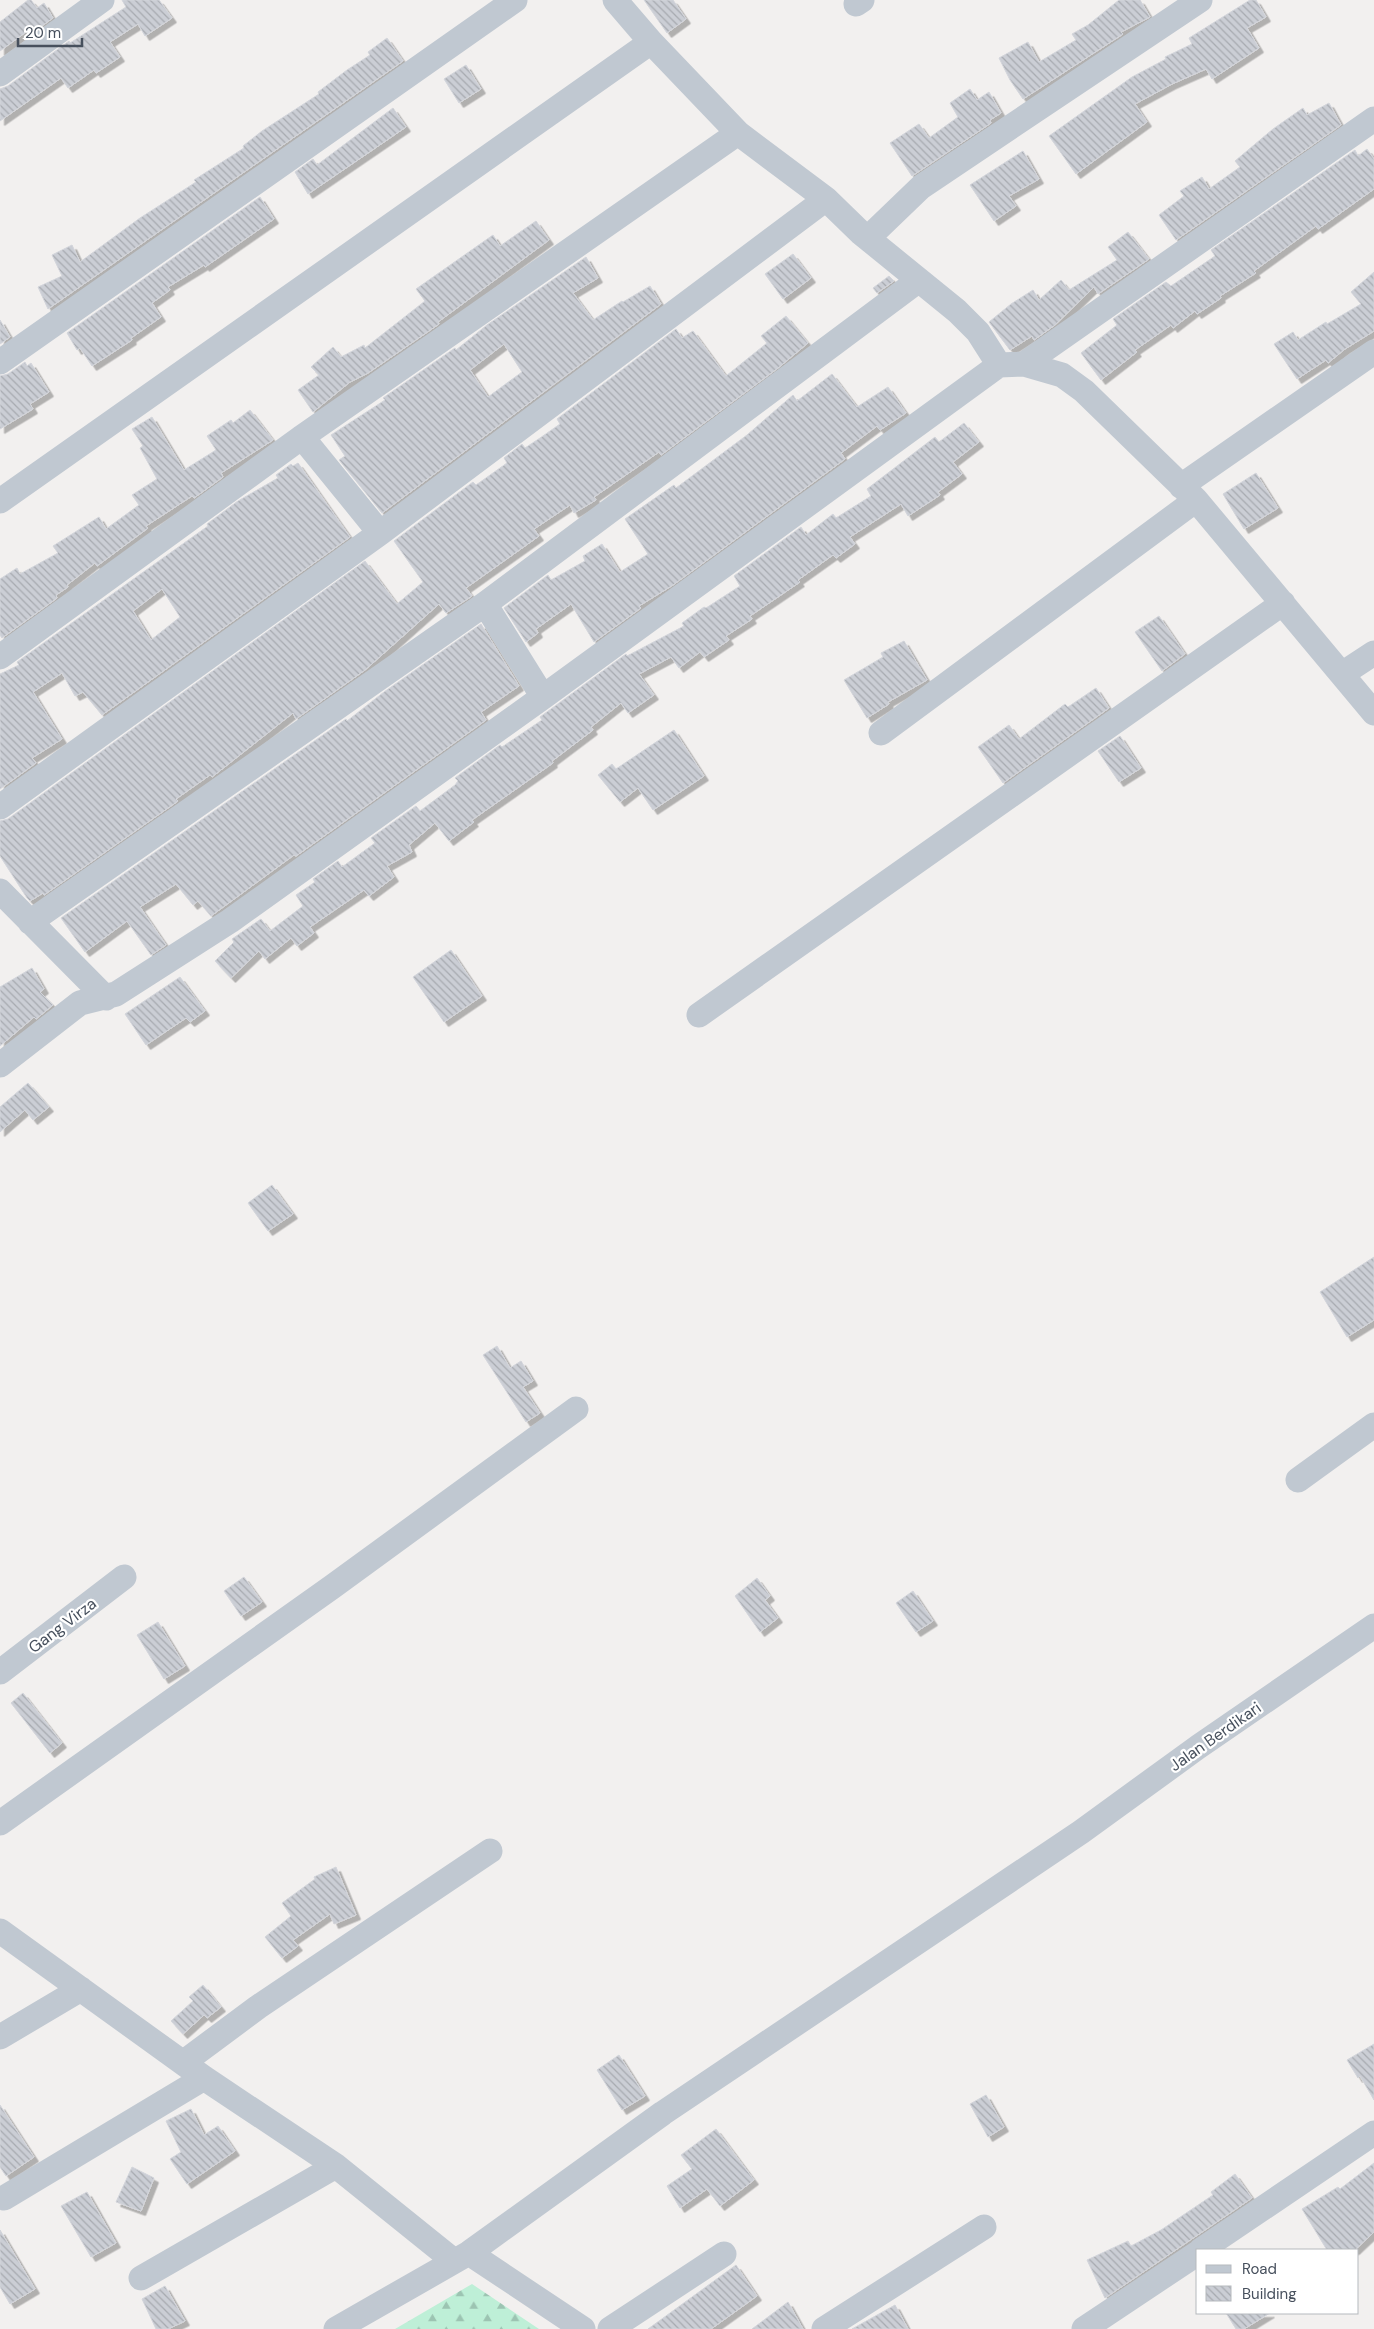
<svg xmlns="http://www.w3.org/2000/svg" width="1374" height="2329" viewBox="0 0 1374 2329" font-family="'DM Sans',sans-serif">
	<defs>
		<pattern id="forest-firs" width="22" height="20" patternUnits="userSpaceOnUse" patternTransform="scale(1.25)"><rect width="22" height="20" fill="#beefd7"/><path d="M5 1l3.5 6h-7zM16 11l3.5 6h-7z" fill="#9cc4b2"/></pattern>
		<pattern id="building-back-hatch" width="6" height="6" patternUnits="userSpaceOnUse" patternTransform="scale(1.25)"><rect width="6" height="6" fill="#cbced5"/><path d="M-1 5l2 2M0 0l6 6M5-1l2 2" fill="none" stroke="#a7aab0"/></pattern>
		<filter id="shadow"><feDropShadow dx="4.5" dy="4.5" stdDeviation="0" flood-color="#0004"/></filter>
	</defs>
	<rect width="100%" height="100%" fill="#f2f0ef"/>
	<path fill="url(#forest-firs)" d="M 472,2284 L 539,2329 L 395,2329 Z"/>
	<path fill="url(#building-back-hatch)" stroke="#d3d5db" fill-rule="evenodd" filter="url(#shadow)" d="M 28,0 L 31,0 L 37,8 L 44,3 L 53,18 L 29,35 L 26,32 L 0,51 L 0,22 Z
		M 122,0 L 159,0 L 172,18 L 145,36 L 138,24 L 110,42 L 120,57 L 96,73 L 94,70 L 68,88 L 61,78 L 0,121 L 0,89 L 8,86 L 69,41 L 70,43 L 126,7 Z
		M 644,0 L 673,0 L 686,19 L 667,33 Z
		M 1119,0 L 1140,0 L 1150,17 L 1121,32 L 1123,34 L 1023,99 L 1010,80 L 999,58 L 1028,42 L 1039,62 L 1076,40 L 1072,34 L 1088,25 Z
		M 1250,0 L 1256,0 L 1266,17 L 1247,28 L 1259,48 L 1212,79 L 1206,69 L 1172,84 L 1135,104 L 1147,122 L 1076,174 L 1049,136 L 1132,77 L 1166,59 L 1165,57 L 1192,44 L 1189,38 Z
		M 387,38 L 403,61 L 48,309 L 38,287 L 62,276 L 52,255 L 72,245 L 80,262 L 140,218 L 196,182 L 194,180 L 244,148 L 243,146 L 262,131 L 319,94 L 318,92 L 347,70 L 370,55 L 368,52 Z
		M 466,65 L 481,89 L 459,103 L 444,79 Z
		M 970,89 L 977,100 L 989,92 L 1001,113 L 990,120 L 991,123 L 912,176 L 890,143 L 919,124 L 929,138 L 958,117 L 950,103 Z
		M 1329,103 L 1341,125 L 1176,240 L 1159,215 L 1184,196 L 1180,191 L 1202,177 L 1209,189 L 1240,167 L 1235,161 L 1273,129 L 1303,108 L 1307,115 Z
		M 393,108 L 406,127 L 308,194 L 295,172 L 313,159 L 317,165 Z
		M 1367,149 L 1374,159 L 1374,189 L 1318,229 L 1316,226 L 1254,271 L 1256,273 L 1220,296 L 1221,298 L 1197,314 L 1195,311 L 1173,328 L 1171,325 L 1135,350 L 1137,352 L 1101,380 L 1081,353 L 1117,325 L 1113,319 L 1166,282 L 1171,286 L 1215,256 L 1211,250 L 1355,150 L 1358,156 Z
		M 1023,151 L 1039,179 L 1009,196 L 1016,206 L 994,221 L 970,185 Z
		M 260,197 L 274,219 L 205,267 L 204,265 L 168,287 L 170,290 L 152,303 L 161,317 L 131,338 L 132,340 L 92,366 L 80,348 L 77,350 L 67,333 Z
		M 536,221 L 549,240 L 438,322 L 439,324 L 368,373 L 350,382 L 313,412 L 298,390 L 319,375 L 311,367 L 333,347 L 341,357 L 364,345 L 365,348 L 425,301 L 416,289 L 493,235 L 500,246 Z
		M 1128,232 L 1149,259 L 1098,294 L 1094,287 L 1055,325 L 1034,340 L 1032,336 L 1010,350 L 989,322 L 1011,304 L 1033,290 L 1039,300 L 1061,280 L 1069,290 L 1117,260 L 1108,247 Z
		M 793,254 L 811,278 L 783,299 L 765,274 Z
		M 586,257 L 598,278 L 573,293 L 593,320 L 622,301 L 623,302 L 650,286 L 661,304 L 382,513 L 339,460 L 345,456 L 331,435 L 385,400 L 383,398 L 455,348 L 456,350 L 487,325 ZM 504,344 L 522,372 L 488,397 L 470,370 Z
		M 1374,272 L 1374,331 L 1345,349 L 1328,363 L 1326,360 L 1297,379 L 1274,344 L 1293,332 L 1298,340 L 1326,322 L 1327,324 L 1361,304 L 1351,292 Z
		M 889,276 L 894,281 L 877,293 L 873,288 Z
		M 786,316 L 808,343 L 778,368 L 661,455 L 659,452 L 594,497 L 596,500 L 574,513 L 570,505 L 534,529 L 539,536 L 466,588 L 472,596 L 446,613 L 439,604 L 365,670 L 296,719 L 293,713 L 212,777 L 210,775 L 176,799 L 178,801 L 44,895 L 43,893 L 30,901 L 27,898 L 0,856 L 0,821 L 8,819 L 365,561 L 397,604 L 423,582 L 394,541 L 473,482 L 476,485 L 507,463 L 504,458 L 522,444 L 525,448 L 540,438 L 560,424 L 557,419 L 676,329 L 682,338 L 693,331 L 726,376 L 767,343 L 761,336 Z
		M 0,320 L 10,337 L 0,344 Z
		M 25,362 L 27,366 L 31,363 L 49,392 L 30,404 L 33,409 L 0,429 L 0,376 L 8,374 Z
		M 832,374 L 857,407 L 888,387 L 906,413 L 880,430 L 877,426 L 841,453 L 845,459 L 673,585 L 639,606 L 641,608 L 594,642 L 571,604 L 536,629 L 538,633 L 526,642 L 504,608 L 548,575 L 551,580 L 585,561 L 583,556 L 602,544 L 620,572 L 648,554 L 625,519 L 674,485 L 676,488 L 747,435 L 793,395 L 797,401 Z
		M 250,410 L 273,440 L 221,473 L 223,477 L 194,498 L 192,496 L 146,526 L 148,528 L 97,566 L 95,563 L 67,585 L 68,587 L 56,595 L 57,598 L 2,638 L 0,635 L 0,579 L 17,568 L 20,574 L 58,553 L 53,546 L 99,517 L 106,529 L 139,505 L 132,495 L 157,479 L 140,448 L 143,446 L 132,429 L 152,417 L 184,470 L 216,450 L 207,436 L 231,420 L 233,423 Z
		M 964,423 L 979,442 L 953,462 L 962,474 L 938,492 L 940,495 L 908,516 L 901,504 L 850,537 L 855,544 L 836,558 L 833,555 L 798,580 L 800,582 L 750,616 L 752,619 L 726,636 L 729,640 L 704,657 L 700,652 L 679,668 L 671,657 L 639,674 L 654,695 L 628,713 L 621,703 L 591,727 L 593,730 L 552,761 L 553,763 L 472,820 L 474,822 L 449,841 L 435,823 L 409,845 L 412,852 L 387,866 L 394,877 L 369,896 L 364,890 L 310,927 L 314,933 L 297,946 L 291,938 L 265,959 L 259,951 L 231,978 L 215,961 L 234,942 L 232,939 L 261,919 L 270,931 L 303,906 L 296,895 L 315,882 L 313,879 L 338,861 L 342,867 L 375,843 L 371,838 L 416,806 L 420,811 L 455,785 L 458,781 L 455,778 L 500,745 L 502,747 L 542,720 L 540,717 L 626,654 L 627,656 L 684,626 L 682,623 L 704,607 L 706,608 L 740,586 L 734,576 L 801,527 L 806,535 L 833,514 L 836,518 L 871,496 L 867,489 L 935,437 L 939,442 Z
		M 298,463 L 350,537 L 102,715 L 83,692 L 75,696 L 62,673 L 33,692 L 62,739 L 32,758 L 36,763 L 0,789 L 0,674 L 19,665 L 17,662 L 208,526 L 207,524 L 238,501 L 278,478 L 276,475 L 291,464 L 293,466 ZM 162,589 L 180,617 L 151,640 L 133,611 Z
		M 1256,473 L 1278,508 L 1244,529 L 1223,494 Z
		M 1159,616 L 1185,654 L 1162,671 L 1135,632 Z
		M 481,624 L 519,686 L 481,712 L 486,720 L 296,856 L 294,855 L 211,916 L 198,901 L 193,905 L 176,884 L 140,907 L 166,945 L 151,955 L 127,921 L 85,952 L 61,918 L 346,719 L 347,721 L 384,692 Z
		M 904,641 L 927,680 L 888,702 L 889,704 L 867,718 L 844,680 L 883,657 L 881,653 Z
		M 1096,688 L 1109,708 L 1003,783 L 978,747 L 1009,725 L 1019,739 L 1065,704 L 1068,707 Z
		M 674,730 L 704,776 L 653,810 L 638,788 L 620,802 L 598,775 L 612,764 L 616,769 Z
		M 1120,736 L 1141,768 L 1119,782 L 1098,751 Z
		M 451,950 L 482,996 L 444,1022 L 413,977 Z
		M 32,968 L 44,989 L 40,992 L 53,1005 L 36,1019 L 34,1017 L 0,1046 L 0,987 Z
		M 180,977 L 205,1011 L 190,1022 L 186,1018 L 146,1045 L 125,1014 Z
		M 28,1083 L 49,1107 L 33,1120 L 25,1110 L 0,1132 L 0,1107 Z
		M 272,1185 L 293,1214 L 268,1231 L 248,1203 Z
		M 1374,1257 L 1374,1320 L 1347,1337 L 1320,1292 Z
		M 497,1346 L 510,1368 L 521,1361 L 533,1381 L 523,1387 L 540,1413 L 526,1422 L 483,1355 Z
		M 244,1577 L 262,1602 L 241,1616 L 224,1591 Z
		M 757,1578 L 770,1596 L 765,1600 L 778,1618 L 760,1632 L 735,1596 Z
		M 913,1591 L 933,1621 L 916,1632 L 896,1603 Z
		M 158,1622 L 185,1666 L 164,1679 L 137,1635 Z
		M 23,1693 L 62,1743 L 50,1753 L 11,1703 Z
		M 336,1867 L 356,1915 L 334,1924 L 330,1914 L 293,1940 L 298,1946 L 282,1958 L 265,1937 L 291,1916 L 282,1903 L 315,1879 L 314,1877 Z
		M 203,1985 L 221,2007 L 207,2018 L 204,2015 L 183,2034 L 171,2021 L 193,2001 L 189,1997 Z
		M 1374,2044 L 1374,2100 L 1360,2076 L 1358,2078 L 1347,2060 Z
		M 619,2055 L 645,2096 L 622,2110 L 597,2070 Z
		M 986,2095 L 1004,2127 L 988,2137 L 970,2104 Z
		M 0,2105 L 34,2157 L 6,2176 L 0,2167 Z
		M 191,2109 L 204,2135 L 218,2126 L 235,2151 L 187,2184 L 170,2159 L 181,2152 L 166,2121 Z
		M 716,2129 L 754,2180 L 720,2206 L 707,2189 L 680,2208 L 667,2186 L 692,2169 L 681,2155 Z
		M 1374,2163 L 1374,2232 L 1355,2250 L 1327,2250 L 1302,2209 L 1338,2187 L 1340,2189 Z
		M 132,2167 L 154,2178 L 141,2211 L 116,2202 Z
		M 1235,2174 L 1252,2198 L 1105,2298 L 1087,2260 L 1128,2241 L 1131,2246 L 1161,2230 L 1213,2195 L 1211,2192 Z
		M 87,2192 L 116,2243 L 91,2257 L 61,2206 Z
		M 0,2230 L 35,2289 L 10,2304 L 0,2287 Z
		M 736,2265 L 757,2296 L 711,2329 L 648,2329 Z
		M 165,2286 L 185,2321 L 168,2329 L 156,2329 L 142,2299 Z
		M 788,2302 L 803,2329 L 752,2329 Z
		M 895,2305 L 908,2329 L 852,2329 Z
		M 1226,2313 L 1270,2313 L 1244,2329 L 1236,2329 Z"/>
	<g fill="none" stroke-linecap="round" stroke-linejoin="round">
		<path stroke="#c0c8d1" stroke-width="25" d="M 615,0 L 651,42 L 738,133 L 826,199 L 861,233 L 957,311 L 978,332 L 999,365 L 1024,364 L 1374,119
			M 856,4 L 862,0
			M 0,74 L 102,0
			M 868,238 L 921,187 L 1200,0
			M 0,362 L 515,0
			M 1024,364 L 1062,375 L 1084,391 L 1196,500 L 1374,713
			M 302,437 L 380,533
			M 1181,486 L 1374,352
			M 0,501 L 651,42
			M 485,604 L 543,697
			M 0,657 L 302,437 L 738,133
			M 1342,674 L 1374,653
			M 881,733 L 1196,500
			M 0,807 L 380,533 L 826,199
			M 0,891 L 106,998
			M 30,922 L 485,604 L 919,280
			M 699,1015 L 1283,603
			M 0,1065 L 80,1003 L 116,994 L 230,921 L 543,697 L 999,365
			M 1298,1480 L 1374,1425
			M 0,1672 L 124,1577
			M 0,1823 L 332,1587 L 576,1409
			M 0,1931 L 204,2078 L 336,2166 L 454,2261
			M 0,2037 L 81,1989
			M 184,2062 L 258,2007 L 490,1851
			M 4,2198 L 204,2078
			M 1201,2250 L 1374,2133
			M 469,2253 L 583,2329
			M 141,2278 L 336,2166
			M 336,2329 L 469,2253 L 663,2113 L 1081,1832 L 1198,1747 L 1374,1626
			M 610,2329 L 724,2254
			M 824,2329 L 984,2227
			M 1084,2329 L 1198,2253"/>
	</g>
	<g text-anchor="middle" stroke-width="4.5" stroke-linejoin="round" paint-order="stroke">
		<g font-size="16" fill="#47505d" stroke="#fff">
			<text transform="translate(62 1625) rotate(-37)" y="6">Gang Virza</text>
			<text transform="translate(1215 1736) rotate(-35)" y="6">Jalan Berdikari</text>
		</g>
	</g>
	<rect x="1196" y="2249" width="162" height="65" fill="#ffffff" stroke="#b5b9be"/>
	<rect x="1206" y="2265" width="25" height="8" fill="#c0c8d1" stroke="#b5b9be"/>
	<text x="1242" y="2274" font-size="15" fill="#47505d">Road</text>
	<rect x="1206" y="2286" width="25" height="15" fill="url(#building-back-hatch)" stroke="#b5b9be"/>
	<text x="1242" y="2299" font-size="15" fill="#47505d">Building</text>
	<path d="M18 38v8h64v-8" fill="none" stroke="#47505d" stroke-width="2.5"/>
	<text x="25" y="38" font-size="15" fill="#47505d" stroke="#ffffff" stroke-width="4" paint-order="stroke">20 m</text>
</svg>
